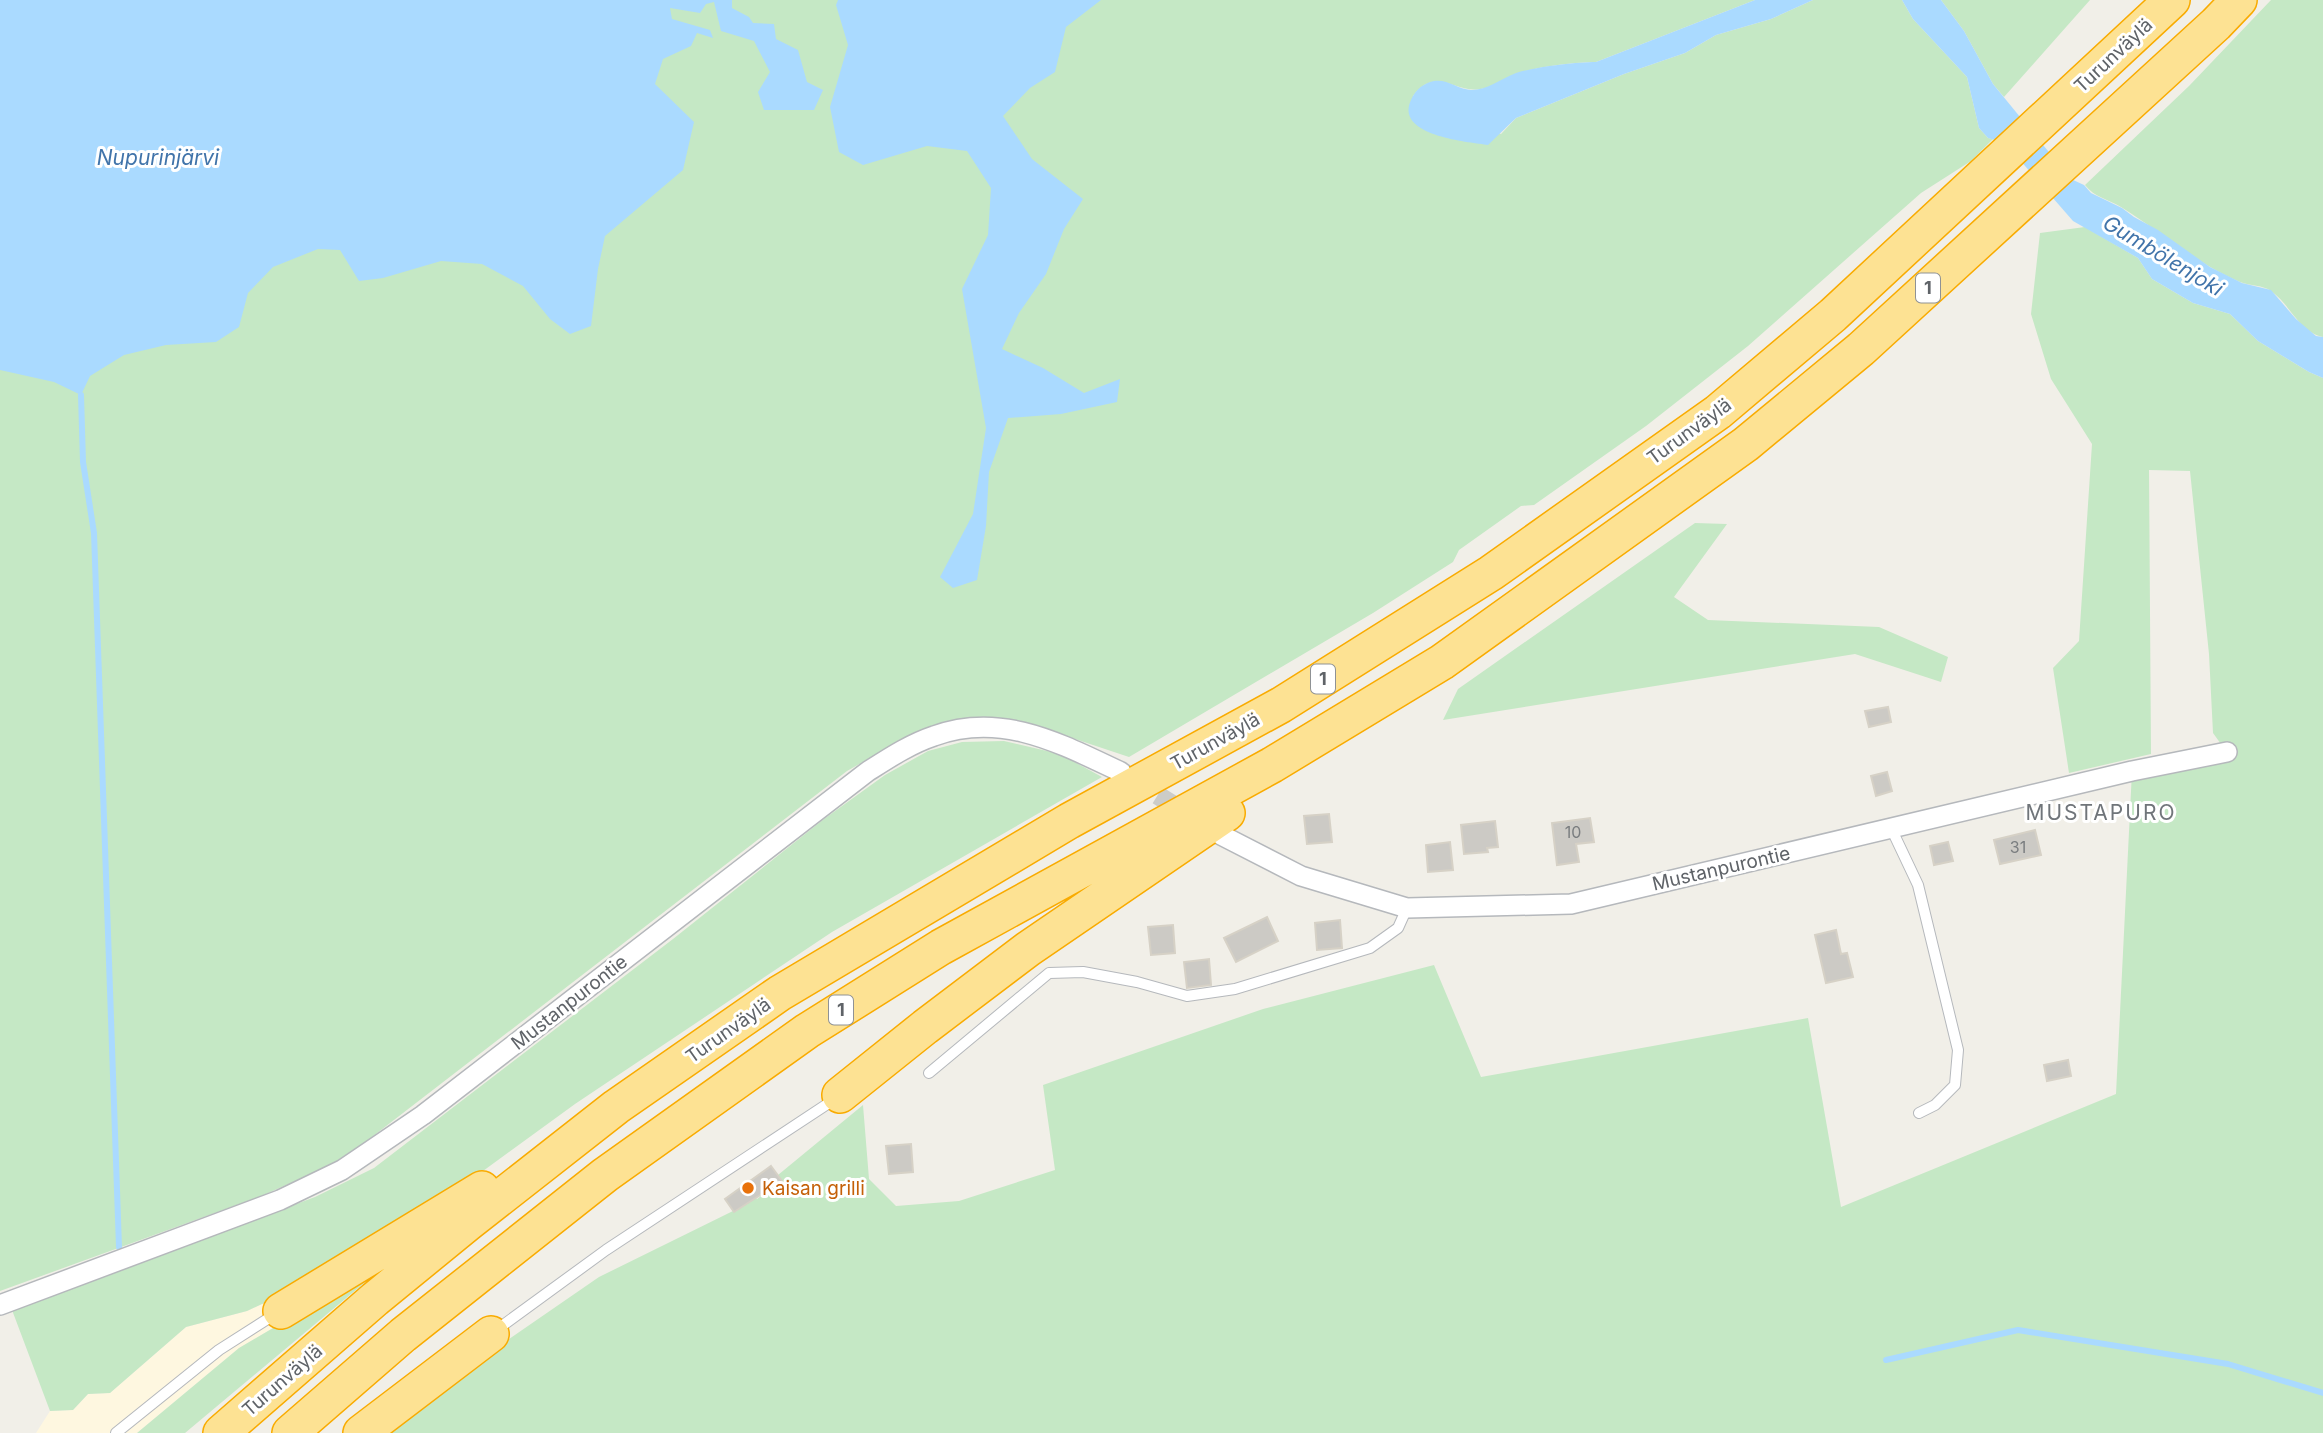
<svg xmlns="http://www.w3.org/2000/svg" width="2323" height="1433" viewBox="0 0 2323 1433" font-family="Inter,sans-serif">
	<rect width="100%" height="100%" fill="#f1efe8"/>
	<path fill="#fef7e0" d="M 275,1298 L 285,1321 L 239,1348 L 137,1433 L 36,1433 L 50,1411 L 73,1410 L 88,1394 L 110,1393 L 186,1327 L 247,1311 Z"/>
	<path fill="#c5e8c5" d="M 578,0 L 1755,0 L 1596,62 C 1576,62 1535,67 1516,74 C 1504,78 1493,87 1481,89 C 1455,94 1436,65 1413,96 L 1501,134 L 1516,118 L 1624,74 L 1685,53 L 1716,35 L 1771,19 L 1813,0 L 1902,0 L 1913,19 L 1967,77 L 1979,128 L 1988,138 L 1993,139 L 1971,161 L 1921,193 L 1748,346 L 1646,426 L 1534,505 L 1521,506 L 1459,550 L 1453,562 L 1373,613 L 1129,757 L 1018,720 L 966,720 L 914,733 L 847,771 L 368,1140 L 329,1166 L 259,1197 L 0,1291 L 0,321 Z
		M 1941,0 L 2090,0 L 2004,97 L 1993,84 L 1964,31 Z
		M 2271,0 L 2323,0 L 2323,337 C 2299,332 2290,304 2271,291 C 2263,285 2250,286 2240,282 C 2197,264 2160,231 2121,207 C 2108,199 2094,197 2085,185 L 2189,86 Z
		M 2085,227 L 2138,258 L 2152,279 L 2193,303 L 2230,314 L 2258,341 L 2309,372 L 2323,378 L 2323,1433 L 378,1433 L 429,1394 L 599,1277 L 733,1211 L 735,1212 L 755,1197 L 757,1199 L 781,1181 L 778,1175 L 863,1105 L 869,1179 L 896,1206 L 959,1201 L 1055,1170 L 1043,1085 L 1263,1009 L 1434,965 L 1481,1077 L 1808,1018 L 1841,1207 L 2116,1094 L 2132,771 L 2226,751 L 2213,733 L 2209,654 L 2190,471 L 2149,470 L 2151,754 L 2069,773 L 2053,668 L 2079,641 L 2092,444 L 2051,379 L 2031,314 L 2040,233 Z
		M 1695,523 L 1727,524 L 1674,597 L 1708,620 L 1879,627 L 1948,657 L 1941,682 L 1855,654 L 1443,720 L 1458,689 Z
		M 1004,741 L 1060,754 L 1102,777 L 832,932 L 575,1104 L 483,1171 L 275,1298 L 247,1311 L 186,1327 L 110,1393 L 88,1394 L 73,1410 L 50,1411 L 12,1310 L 315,1197 L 374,1168 L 673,939 L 824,819 L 885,775 L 928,751 L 962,742 Z
		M 400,1253 L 185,1433 L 137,1433 L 239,1348 Z"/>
	<path fill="#aadaff" d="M 0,0 L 732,0 L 732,8 L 749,17 L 753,23 L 774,24 L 776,39 L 798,50 L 807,82 L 823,90 L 814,110 L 764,110 L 758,92 L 770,72 L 754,41 L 721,31 L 714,2 L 706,4 L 700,13 L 670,8 L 672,19 L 710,30 L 713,38 L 697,33 L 691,46 L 663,59 L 655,84 L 694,122 L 683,170 L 605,236 L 598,269 L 591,326 L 570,334 L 550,319 L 523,286 L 482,264 L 441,261 L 383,278 L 359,281 L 340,250 L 318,249 L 273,267 L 248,293 L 239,327 L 216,342 L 166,345 L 124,355 L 90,376 L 81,395 L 54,382 L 0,370 Z
		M 838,0 L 1101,0 L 1066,27 L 1055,72 L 1030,88 L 1003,116 L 1032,159 L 1083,199 L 1064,229 L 1046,274 L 1019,313 L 1002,349 L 1043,368 L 1084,393 L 1120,379 L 1117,402 L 1061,414 L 1008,418 L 989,472 L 986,526 L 977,580 L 953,588 L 940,577 L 973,514 L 986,428 L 962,289 L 988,235 L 991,188 L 967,151 L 927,146 L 863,165 L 839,152 L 830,107 L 848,45 L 836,5 Z
		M 1755,0 L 1813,0 L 1771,19 L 1716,35 L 1685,53 L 1624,74 L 1516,118 L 1488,145 C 1468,142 1394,136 1411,100 C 1415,91 1420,86 1430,82 C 1446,77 1456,89 1471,90 C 1488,90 1500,79 1516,73 C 1535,67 1575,62 1596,62 Z
		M 1902,0 L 1941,0 L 1964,31 L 1993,84 L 2071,179 L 2084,185 L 2091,193 L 2122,208 L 2134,217 L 2158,230 L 2210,267 L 2242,283 L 2271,290 L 2296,319 L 2316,336 L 2323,337 L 2323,378 L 2309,372 L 2258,341 L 2230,314 L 2193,303 L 2152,279 L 2138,258 L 2073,221 L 2005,143 L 1988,138 L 1979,128 L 1967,77 L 1913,19 Z"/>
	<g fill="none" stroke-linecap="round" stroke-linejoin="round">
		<path stroke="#aadaff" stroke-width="6" d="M 81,395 L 83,462 L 94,533 L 119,1247
			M 1886,1360 L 2018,1330 L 2228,1364 L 2323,1393"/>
	</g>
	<path fill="#cccac5" stroke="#d6d1c6" stroke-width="2" d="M 1888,707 L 1891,722 L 1869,727 L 1865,711 Z
		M 1887,772 L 1892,791 L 1876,796 L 1871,776 Z
		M 1329,814 L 1332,842 L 1307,844 L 1304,816 Z
		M 1590,818 L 1594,842 L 1576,844 L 1579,862 L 1557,865 L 1552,823 Z
		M 1495,821 L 1498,847 L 1487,848 L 1488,852 L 1464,854 L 1461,825 Z
		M 2035,830 L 2041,855 L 2000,864 L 1994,840 Z
		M 1450,842 L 1453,870 L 1428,872 L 1426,845 Z
		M 1948,842 L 1953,861 L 1934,865 L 1930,846 Z
		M 1267,917 L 1278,941 L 1236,962 L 1224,938 Z
		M 1340,920 L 1342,948 L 1317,950 L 1315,923 Z
		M 1173,925 L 1175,953 L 1151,955 L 1148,927 Z
		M 1836,930 L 1841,954 L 1847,953 L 1853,977 L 1826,983 L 1815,935 Z
		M 1209,959 L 1211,985 L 1187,988 L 1184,962 Z
		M 2068,1060 L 2071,1076 L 2047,1081 L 2044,1065 Z
		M 911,1144 L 913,1172 L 889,1174 L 886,1146 Z
		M 771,1166 L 782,1181 L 734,1212 L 725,1199 Z"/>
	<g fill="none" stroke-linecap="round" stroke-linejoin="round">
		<path stroke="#ccccc8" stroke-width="19" stroke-dasharray="19 10" stroke-linecap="butt" d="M 1133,780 L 1191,816"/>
		<defs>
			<path id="service" d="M 1891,828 L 1918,885 L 1958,1050 L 1955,1085 L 1935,1105 L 1919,1113
				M 929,1073 L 1049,973 L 1083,972 L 1137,982 L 1187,996 L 1235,989 L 1370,948 L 1398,928 L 1407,908
				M 495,1331 L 606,1250 L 835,1099
				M 116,1433 L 219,1350 L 277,1313"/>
			<path id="minor" d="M 1221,835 L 1301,876 L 1407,908 L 1571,904 L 2132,771 L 2227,752
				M 0,1305 L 280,1200 L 342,1170 L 423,1115 L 867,772 C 889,758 910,744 934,736 C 1002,711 1061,744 1121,772"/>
			<path id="motorway" d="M 840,1095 L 925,1027 L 1028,949 L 1227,813
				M 281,1311 L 482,1189
				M 221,1433 L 375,1299 L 468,1223 L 616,1107 L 780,993 L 1069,821 L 1281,705 L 1491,573 L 1718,412 L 1833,315 L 2172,0
				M 290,1433 L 403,1335 L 605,1175 L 807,1031 L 941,947 L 1272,765 L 1442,662 L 1746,444 L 1861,349 L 2216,24 L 2239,0
				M 361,1433 L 491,1334"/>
		</defs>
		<use href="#service" stroke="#b5b8bc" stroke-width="12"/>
		<use href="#minor" stroke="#b5b8bc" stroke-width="22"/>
		<use href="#motorway" stroke="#f9ab00" stroke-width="38"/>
		<use href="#service" stroke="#fff" stroke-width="10"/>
		<use href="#minor" stroke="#fff" stroke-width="19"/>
		<use href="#motorway" stroke="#fde293" stroke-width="35"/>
	</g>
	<circle fill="#e8710a" stroke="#fff" stroke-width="2.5" cx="748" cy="1188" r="7"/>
	<g text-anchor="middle" stroke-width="6" stroke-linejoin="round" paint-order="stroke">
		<g font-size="16" fill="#7a7d7f">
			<text x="1573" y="838">10</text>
			<text x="2018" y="853">31</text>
		</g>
		<g fill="#fff" stroke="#8f9295" stroke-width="2">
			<rect x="1916" y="273.5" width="24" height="29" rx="5"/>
			<rect x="1311" y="664.5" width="24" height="29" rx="5"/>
			<rect x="829" y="995.5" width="24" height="29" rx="5"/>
		</g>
		<g font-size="18" font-weight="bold" fill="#5f6368">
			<text x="1928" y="294">1</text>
			<text x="1323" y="685">1</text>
			<text x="841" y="1016">1</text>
		</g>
		<g font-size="19" fill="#5f6368" stroke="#fff">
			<text transform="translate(2113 55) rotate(-43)" y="7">Turunväylä</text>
			<text transform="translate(1689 431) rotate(-36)" y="7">Turunväylä</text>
			<text transform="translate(1215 741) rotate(-29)" y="7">Turunväylä</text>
			<text transform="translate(1721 868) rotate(-13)" y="7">Mustanpurontie</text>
			<text transform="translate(569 1002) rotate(-38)" y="7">Mustanpurontie</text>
			<text transform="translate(728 1030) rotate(-35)" y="7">Turunväylä</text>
			<text transform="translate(282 1380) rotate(-41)" y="7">Turunväylä</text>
		</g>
		<g font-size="19" fill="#c56008" stroke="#fff" text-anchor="start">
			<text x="762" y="1195">Kaisan grilli</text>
		</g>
		<g font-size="21" font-style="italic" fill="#4174aa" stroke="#fff">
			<text x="158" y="165">Nupurinjärvi</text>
			<text transform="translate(2163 256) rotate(31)" y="7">Gumbölenjoki</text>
		</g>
		<g font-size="21" letter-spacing="2" fill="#70757a" stroke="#fff">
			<text x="2101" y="820">MUSTAPURO</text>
		</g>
	</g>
</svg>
